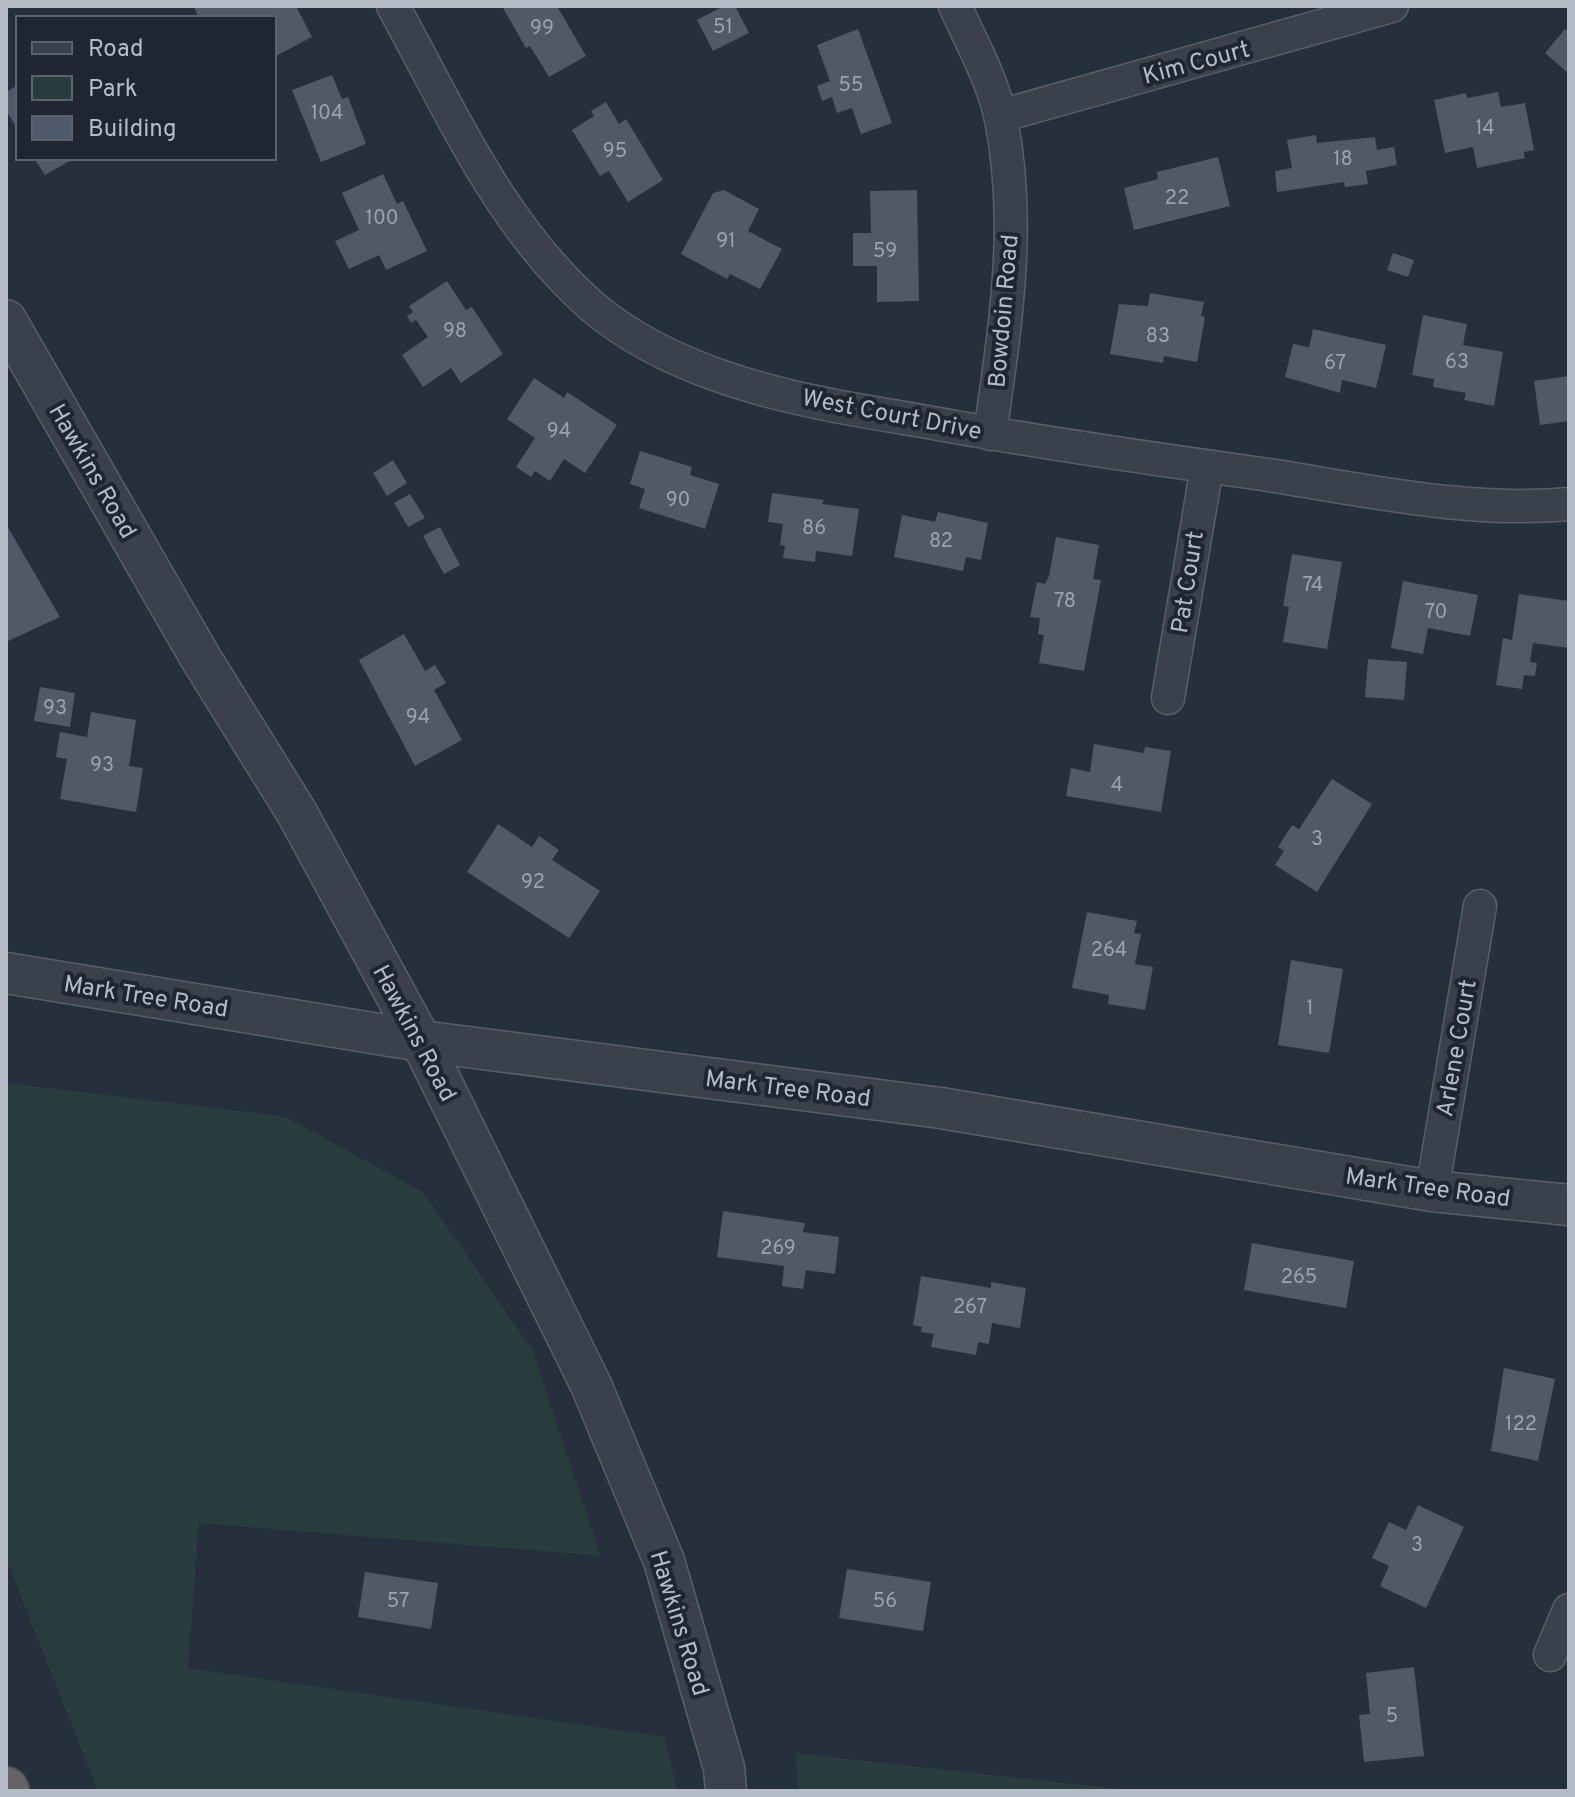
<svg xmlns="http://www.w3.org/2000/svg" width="1575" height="1797" viewBox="0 0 1575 1797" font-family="Overpass,sans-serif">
	<rect width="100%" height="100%" fill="#262f3c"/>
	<path fill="#293c3e" d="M 6,1083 L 284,1116 L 423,1192 L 533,1351 L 601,1556 L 199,1523 L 188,1668 L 665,1737 L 677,1791 L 98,1791 L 6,1559 Z
		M 795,1753 L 1137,1791 L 798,1791 Z"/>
	<path fill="#505967" d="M 196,6 L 296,6 L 312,37 L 274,57 L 274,18 L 199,18 L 194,7 Z
		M 507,6 L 557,6 L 586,56 L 549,77 L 530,46 L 526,48 L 503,8 Z
		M 724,6 L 735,6 L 749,33 L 713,51 L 697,20 Z
		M 858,29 L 892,123 L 861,134 L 852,108 L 837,113 L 832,97 L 822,101 L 817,86 L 830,81 L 817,45 Z
		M 1565,29 L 1569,32 L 1569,74 L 1545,53 Z
		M 332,75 L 342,99 L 348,97 L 366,144 L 321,162 L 292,90 Z
		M 18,85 L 18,130 L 6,110 L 6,92 Z
		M 1498,92 L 1501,107 L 1525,103 L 1534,150 L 1524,152 L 1525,158 L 1477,168 L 1473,147 L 1445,153 L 1434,100 L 1466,93 L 1467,98 Z
		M 606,102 L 619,124 L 626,119 L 663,180 L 628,202 L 609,171 L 600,176 L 572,130 L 594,116 L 591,111 Z
		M 1316,135 L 1317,143 L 1375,137 L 1377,150 L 1394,147 L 1397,165 L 1366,171 L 1368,184 L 1345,187 L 1344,182 L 1277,192 L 1275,171 L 1292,168 L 1287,140 Z
		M 1218,157 L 1230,206 L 1134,230 L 1124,188 L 1158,179 L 1157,172 Z
		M 34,158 L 75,158 L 45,175 Z
		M 383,174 L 397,204 L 403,201 L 427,251 L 386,270 L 379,255 L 349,269 L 335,241 L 359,230 L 342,193 Z
		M 724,190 L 759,209 L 748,231 L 782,249 L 760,289 L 730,274 L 727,279 L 681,254 L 713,193 Z
		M 917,190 L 919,301 L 877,302 L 877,266 L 853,266 L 853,233 L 871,233 L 870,191 Z
		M 1393,253 L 1414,260 L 1408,277 L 1387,270 Z
		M 447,281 L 466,310 L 472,307 L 503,354 L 461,383 L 451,368 L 423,387 L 402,355 L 428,337 L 416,320 L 411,323 L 407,316 L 413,312 L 409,306 Z
		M 1150,293 L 1204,302 L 1201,316 L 1205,317 L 1197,362 L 1164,356 L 1163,363 L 1110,354 L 1119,304 L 1148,306 Z
		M 1423,315 L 1467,324 L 1463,345 L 1503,352 L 1494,406 L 1464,400 L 1466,393 L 1433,387 L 1434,379 L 1412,375 Z
		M 1313,329 L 1386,345 L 1376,388 L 1342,380 L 1340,393 L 1285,377 L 1293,344 L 1309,347 Z
		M 1569,376 L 1569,421 L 1540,425 L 1534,381 Z
		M 534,378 L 564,398 L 567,392 L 617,425 L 585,473 L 564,459 L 550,481 L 535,471 L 531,477 L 516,467 L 535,438 L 507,419 Z
		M 640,451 L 692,467 L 690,475 L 719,484 L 705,529 L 639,508 L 645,489 L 630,484 Z
		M 393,460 L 407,483 L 387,496 L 373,473 Z
		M 772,493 L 824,500 L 822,504 L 859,509 L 852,556 L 816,551 L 815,562 L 783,558 L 785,546 L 780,545 L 783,524 L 768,522 Z
		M 410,494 L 425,518 L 408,527 L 394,503 Z
		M 938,512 L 988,523 L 981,560 L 966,557 L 963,571 L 894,557 L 902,515 L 935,522 Z
		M 6,524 L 60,617 L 6,642 Z
		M 440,527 L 460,565 L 444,574 L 423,536 Z
		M 1056,537 L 1099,545 L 1093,579 L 1101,580 L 1084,671 L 1039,663 L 1044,635 L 1038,634 L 1040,618 L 1030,617 L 1037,582 L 1045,584 L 1049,576 Z
		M 1292,554 L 1342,562 L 1327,649 L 1283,642 L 1289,607 L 1283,606 Z
		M 1403,581 L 1478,595 L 1470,636 L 1428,628 L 1423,654 L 1391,648 Z
		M 1519,594 L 1569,601 L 1569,648 L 1533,643 L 1530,662 L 1537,663 L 1535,676 L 1524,675 L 1522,689 L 1496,685 L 1503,638 L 1512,640 Z
		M 404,634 L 425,671 L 435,665 L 446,683 L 434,690 L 462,740 L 415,766 L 359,660 Z
		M 1368,659 L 1407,662 L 1404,700 L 1365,697 Z
		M 40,687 L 75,693 L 70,727 L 34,721 Z
		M 91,712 L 136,720 L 129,766 L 143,768 L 136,812 L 60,799 L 67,759 L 56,757 L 60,732 L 87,737 Z
		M 1094,744 L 1144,753 L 1145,747 L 1171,751 L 1161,812 L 1066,796 L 1071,768 L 1090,772 Z
		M 1332,779 L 1372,804 L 1317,892 L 1275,865 L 1284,851 L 1278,847 L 1292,825 L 1299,829 Z
		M 498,824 L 532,847 L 539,836 L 559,850 L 552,860 L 600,891 L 569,938 L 467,872 Z
		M 1087,912 L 1137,921 L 1134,933 L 1141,934 L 1135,964 L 1153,967 L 1145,1010 L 1108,1004 L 1109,995 L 1072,988 Z
		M 1291,960 L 1343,969 L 1329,1053 L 1278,1045 Z
		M 723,1211 L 805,1223 L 803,1232 L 839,1237 L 835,1274 L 806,1270 L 803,1289 L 782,1286 L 784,1266 L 717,1257 Z
		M 1252,1243 L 1354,1261 L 1346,1308 L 1244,1290 Z
		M 921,1276 L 991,1288 L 991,1282 L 1026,1288 L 1020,1328 L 992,1323 L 989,1344 L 978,1342 L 976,1355 L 931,1347 L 934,1334 L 921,1332 L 922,1327 L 913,1325 Z
		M 1504,1368 L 1555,1379 L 1538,1461 L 1491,1451 Z
		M 1418,1505 L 1464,1527 L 1426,1608 L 1380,1586 L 1389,1566 L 1372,1558 L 1389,1522 L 1406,1530 Z
		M 847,1569 L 931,1582 L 923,1631 L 839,1618 Z
		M 365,1572 L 438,1583 L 431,1629 L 358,1617 Z
		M 1414,1667 L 1424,1756 L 1364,1762 L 1359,1715 L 1370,1714 L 1366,1673 Z"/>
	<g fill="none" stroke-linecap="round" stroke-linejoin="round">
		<defs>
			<path id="minor" d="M 393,6 C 451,111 501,228 594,308 C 630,338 677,361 720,376 C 785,399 855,410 922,421 C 1030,441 1139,457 1248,472 C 1353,487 1463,514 1569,504
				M 955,6 C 971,41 993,81 1001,119 C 1022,225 1005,328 990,434
				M 1000,116 L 1392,6
				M 1168,698 L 1207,467
				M 1432,1191 L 1480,906
				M 1550,1655 L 1569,1610"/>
			<path id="tertiary" d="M 6,320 L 200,657 L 297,813 L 421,1041 L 591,1385 L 664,1561 L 724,1768 L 726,1791
				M 6,973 L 421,1041 L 941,1108 L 1432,1191 L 1569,1205"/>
			<path id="trunk" d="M 6,1789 L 7,1791"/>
		</defs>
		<use href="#minor" stroke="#585f6a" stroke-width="35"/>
		<use href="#tertiary" stroke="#585f6a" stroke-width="43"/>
		<use href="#trunk" stroke="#454c57" stroke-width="47"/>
		<use href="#minor" stroke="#3a414c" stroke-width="32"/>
		<use href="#tertiary" stroke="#3a414c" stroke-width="40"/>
		<use href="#trunk" stroke="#646462" stroke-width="44"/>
	</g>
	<g text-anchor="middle" stroke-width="8" stroke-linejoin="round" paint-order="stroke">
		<g font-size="20" fill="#9ca3af">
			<text x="723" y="33">51</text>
			<text x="542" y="34">99</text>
			<text x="851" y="91">55</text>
			<text x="327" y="119">104</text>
			<text x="1485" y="134">14</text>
			<text x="615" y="157">95</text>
			<text x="1343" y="165">18</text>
			<text x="1177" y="204">22</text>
			<text x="382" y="224">100</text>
			<text x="726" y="247">91</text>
			<text x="885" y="257">59</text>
			<text x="455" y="337">98</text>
			<text x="1158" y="342">83</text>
			<text x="1457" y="368">63</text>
			<text x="1335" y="369">67</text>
			<text x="559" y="437">94</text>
			<text x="678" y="506">90</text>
			<text x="814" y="534">86</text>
			<text x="941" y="547">82</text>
			<text x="1313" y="591">74</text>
			<text x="1065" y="607">78</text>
			<text x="1436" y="618">70</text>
			<text x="55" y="714">93</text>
			<text x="418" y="723">94</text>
			<text x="102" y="771">93</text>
			<text x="1117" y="791">4</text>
			<text x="1317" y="845">3</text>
			<text x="533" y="888">92</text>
			<text x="1109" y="956">264</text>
			<text x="1310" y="1014">1</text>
			<text x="778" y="1254">269</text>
			<text x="1299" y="1283">265</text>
			<text x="970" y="1313">267</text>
			<text x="1521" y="1430">122</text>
			<text x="1417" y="1551">3</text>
			<text x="398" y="1607">57</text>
			<text x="885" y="1607">56</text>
			<text x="1392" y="1722">5</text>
		</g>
		<g font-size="24" fill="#b6bcc7" stroke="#1f2631">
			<text transform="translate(1196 62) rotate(-15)" y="8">Kim Court</text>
			<text transform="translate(1003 311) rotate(-85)" y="8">Bowdoin Road</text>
			<text transform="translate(892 414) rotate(11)" y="8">West Court Drive</text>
			<text transform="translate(93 471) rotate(60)" y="8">Hawkins Road</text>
			<text transform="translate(1187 582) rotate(-81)" y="8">Pat Court</text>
			<text transform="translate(146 996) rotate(9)" y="8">Mark Tree Road</text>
			<text transform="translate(415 1033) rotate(62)" y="8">Hawkins Road</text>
			<text transform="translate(1456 1048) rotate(-80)" y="8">Arlene Court</text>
			<text transform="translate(788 1088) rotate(7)" y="8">Mark Tree Road</text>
			<text transform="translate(1428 1187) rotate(8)" y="8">Mark Tree Road</text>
			<text transform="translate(680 1623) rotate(73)" y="8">Hawkins Road</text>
		</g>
	</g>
	<rect width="1575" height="1797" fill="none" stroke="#b6bcc7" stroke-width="16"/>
	<rect x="16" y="16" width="260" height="144" fill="#1f2631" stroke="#5b626d" stroke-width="2"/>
	<rect x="32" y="42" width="40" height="12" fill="#3a414c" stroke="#5b626d" stroke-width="2"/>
	<text x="88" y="56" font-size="24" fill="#b6bcc7">Road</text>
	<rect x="32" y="76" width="40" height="24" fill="#293c3e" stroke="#5b626d" stroke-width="2"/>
	<text x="88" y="96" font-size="24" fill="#b6bcc7">Park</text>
	<rect x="32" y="116" width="40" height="24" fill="#505967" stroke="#5b626d" stroke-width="2"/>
	<text x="88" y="136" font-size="24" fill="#b6bcc7">Building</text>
</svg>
